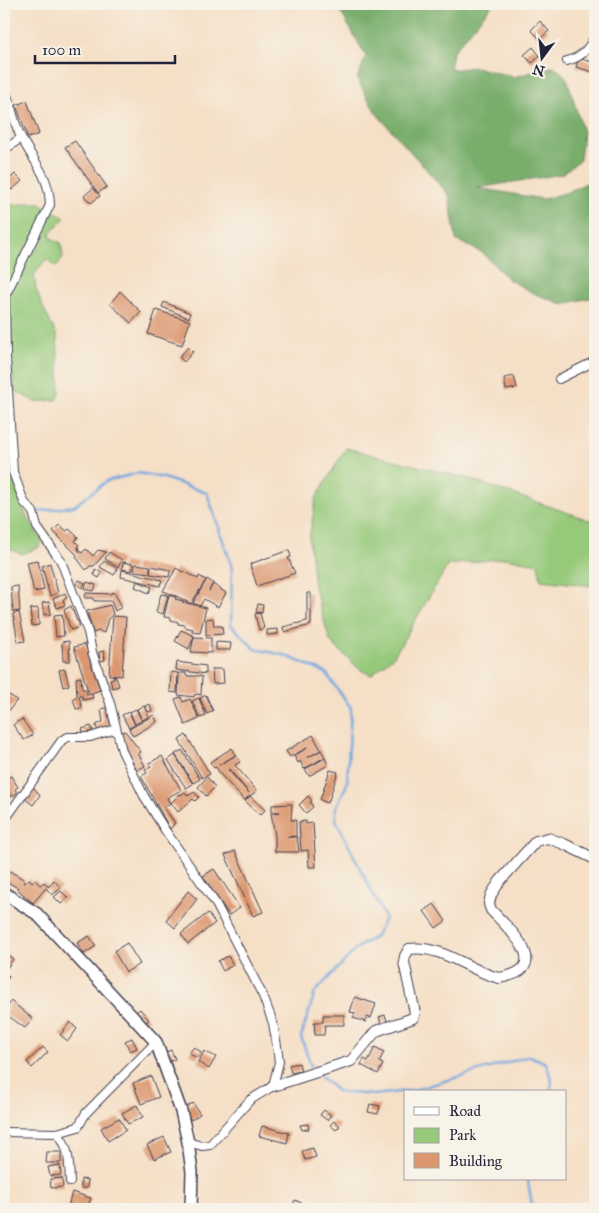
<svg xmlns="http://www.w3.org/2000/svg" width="599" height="1213" viewBox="0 0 599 1213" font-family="'IM FELL Great Primer',serif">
	<rect width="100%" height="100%" fill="#f7f3e8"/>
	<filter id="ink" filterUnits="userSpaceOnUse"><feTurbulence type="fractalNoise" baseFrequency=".02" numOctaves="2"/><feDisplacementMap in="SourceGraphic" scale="10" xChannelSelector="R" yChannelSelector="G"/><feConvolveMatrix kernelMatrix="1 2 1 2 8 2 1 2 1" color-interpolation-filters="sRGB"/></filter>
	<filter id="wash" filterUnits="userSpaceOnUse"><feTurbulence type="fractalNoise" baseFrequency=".0096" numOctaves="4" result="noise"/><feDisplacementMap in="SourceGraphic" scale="20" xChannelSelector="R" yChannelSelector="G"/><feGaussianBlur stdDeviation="1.12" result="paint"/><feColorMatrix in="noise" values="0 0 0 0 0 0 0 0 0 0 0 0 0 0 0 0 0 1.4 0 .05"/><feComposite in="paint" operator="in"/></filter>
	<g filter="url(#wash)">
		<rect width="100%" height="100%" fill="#f5dfc6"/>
		<path fill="#96c97a" stroke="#5c765a" d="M 29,203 L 40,203 L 65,218 L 50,233 L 51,238 L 61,243 L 63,257 L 57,267 L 46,259 L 34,275 L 36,290 L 42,305 L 57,336 L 60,393 L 57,400 L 35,402 L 14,390 L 11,362 L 4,362 L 5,206 Z
			M 4,401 L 8,466 L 25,513 L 42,542 L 38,548 L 22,554 L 9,549 L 4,544 Z
			M 346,448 L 469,479 L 595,522 L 595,586 L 541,580 L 538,564 L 505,558 L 448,565 L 394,656 L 371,675 L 359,669 L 330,641 L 314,587 L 309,539 L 316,498 Z"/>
		<path fill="#78ad6a" stroke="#4d6852" d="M 336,4 L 493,4 L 453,52 L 450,70 L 475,67 L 514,77 L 554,66 L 567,78 L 583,132 L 580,160 L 562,174 L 477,188 L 543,199 L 565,193 L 595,179 L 595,297 L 562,304 L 533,293 L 508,279 L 483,253 L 456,240 L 449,195 L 376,113 L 357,79 L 366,56 Z"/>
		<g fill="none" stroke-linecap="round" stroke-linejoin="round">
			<path stroke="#70a6de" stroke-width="2.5" d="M 35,512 L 74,506 L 107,481 L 138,473 L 164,478 L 207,493 L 232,567 L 231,625 L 255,649 L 284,655 L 326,673 L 351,708 L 347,784 L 336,808 L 336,820 L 385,918 L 376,936 L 357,948 L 315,992 L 301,1037 L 311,1066
				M 319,1075 L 338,1092 L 374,1095 L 414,1090 L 530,1056 L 546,1063 L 552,1082 L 550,1092
				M 529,1179 L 528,1183 L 532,1204 L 542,1209
				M 594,1209 L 595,1209"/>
		</g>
		<g id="blocks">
			<path fill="#dc976f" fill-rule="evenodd" d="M 540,21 L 549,31 L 540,39 L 531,30 Z
				M 533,47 L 540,56 L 532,63 L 524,55 Z
				M 579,58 L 595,63 L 593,72 L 576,67 Z
				M 27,101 L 39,134 L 28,138 L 16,105 Z
				M 75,141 L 107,187 L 98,193 L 65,147 Z
				M 15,174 L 22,181 L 12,190 L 5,183 Z
				M 93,188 L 100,196 L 91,203 L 84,196 Z
				M 120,291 L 141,312 L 131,323 L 110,304 Z
				M 164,302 L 190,313 L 189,318 L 162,307 Z
				M 156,310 L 190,321 L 182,345 L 148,334 Z
				M 188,347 L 193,352 L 184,362 L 179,357 Z
				M 514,376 L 517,388 L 506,390 L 504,378 Z
				M 59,525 L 67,531 L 69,529 L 78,537 L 75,541 L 79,545 L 77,547 L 79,548 L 78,550 L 82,553 L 86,549 L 93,556 L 98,550 L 106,552 L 94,566 L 90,566 L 86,570 L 76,557 L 77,555 L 53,531 Z
				M 289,550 L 291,557 L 288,558 L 295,573 L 257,586 L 250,564 Z
				M 109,552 L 122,560 L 118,567 L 105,559 Z
				M 38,560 L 44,590 L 34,592 L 27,562 Z
				M 104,561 L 118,569 L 114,575 L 100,567 Z
				M 123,562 L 133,564 L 132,571 L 122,569 Z
				M 50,563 L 58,593 L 50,596 L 42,566 Z
				M 135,564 L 150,566 L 150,573 L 134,571 Z
				M 151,566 L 170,570 L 169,577 L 150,574 Z
				M 176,568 L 183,572 L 184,571 L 198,579 L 199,576 L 206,580 L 191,604 L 206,608 L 200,633 L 192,632 L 193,629 L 185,627 L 185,625 L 178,624 L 178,622 L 171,620 L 171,618 L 164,617 L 169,595 L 176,597 L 175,599 L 183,601 L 182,602 L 191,604 L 178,597 L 163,591 Z
				M 95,569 L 102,573 L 99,578 L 94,575 Z
				M 122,570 L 162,580 L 160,586 L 121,577 Z
				M 207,579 L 213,583 L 209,591 L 213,584 L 226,593 L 218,607 L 204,599 L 200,606 L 193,603 Z
				M 79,580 L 85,583 L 83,588 L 76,584 Z
				M 137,581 L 152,587 L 149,593 L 135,587 Z
				M 87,582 L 96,585 L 94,591 L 85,589 Z
				M 18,586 L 20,611 L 13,612 L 11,587 Z
				M 114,592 L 122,607 L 115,611 L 111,601 L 94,601 L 94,598 L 85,598 L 86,593 L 110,594 Z
				M 65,593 L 67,598 L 63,600 L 65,605 L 57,608 L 53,599 Z
				M 307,593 L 311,593 L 311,625 L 284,632 L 283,627 L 307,621 Z
				M 161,594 L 168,595 L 163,614 L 156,612 Z
				M 49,602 L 51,614 L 44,615 L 42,603 Z
				M 258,604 L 263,605 L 262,613 L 256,612 Z
				M 110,605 L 113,614 L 108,619 L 104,633 L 99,631 L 93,633 L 87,611 Z
				M 71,606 L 77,621 L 78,621 L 79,623 L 79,627 L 71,630 L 64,610 Z
				M 38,608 L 39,625 L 32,626 L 30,609 Z
				M 19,612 L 25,641 L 18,642 L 13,614 Z
				M 260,613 L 264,628 L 259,630 L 255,614 Z
				M 62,614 L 64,636 L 56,637 L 54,615 Z
				M 113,616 L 126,617 L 122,676 L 109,675 Z
				M 213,618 L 214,626 L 222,626 L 223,634 L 206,635 L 206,619 Z
				M 278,629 L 278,634 L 267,635 L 267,630 Z
				M 181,630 L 194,636 L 189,649 L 175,641 Z
				M 194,637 L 211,638 L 211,653 L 191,652 Z
				M 69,641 L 70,661 L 63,661 L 62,642 Z
				M 216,642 L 231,643 L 230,650 L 216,650 Z
				M 85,644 L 100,690 L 89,694 L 74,647 Z
				M 104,651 L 105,660 L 100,661 L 99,652 Z
				M 177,662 L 206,666 L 206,674 L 176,670 Z
				M 65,669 L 69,685 L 63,687 L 59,670 Z
				M 212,669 L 223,669 L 224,683 L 213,684 Z
				M 171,672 L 178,673 L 177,693 L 170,692 Z
				M 179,673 L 186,673 L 186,676 L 202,676 L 201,695 L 198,694 L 194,695 L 194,697 L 178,695 Z
				M 81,677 L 82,689 L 86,689 L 87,695 L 92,694 L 93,698 L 83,700 L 82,696 L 79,696 L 82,708 L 76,709 L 73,698 L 77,697 L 76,678 Z
				M 116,677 L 119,686 L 112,688 L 110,679 Z
				M 6,693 L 17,700 L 4,717 L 4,697 Z
				M 206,695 L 213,711 L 207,714 L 200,698 Z
				M 181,697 L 183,702 L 190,699 L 199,719 L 185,725 L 175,699 Z
				M 199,698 L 206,716 L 200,718 L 192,701 Z
				M 150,704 L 152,711 L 148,712 L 145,706 Z
				M 144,706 L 149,717 L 142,720 L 137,709 Z
				M 108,707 L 111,727 L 98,732 L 96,725 L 103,722 L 101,709 Z
				M 136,709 L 142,721 L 135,724 L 130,712 Z
				M 129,712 L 135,725 L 129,728 L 122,715 Z
				M 154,715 L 157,722 L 133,736 L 129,729 Z
				M 22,719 L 33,735 L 24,740 L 13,725 Z
				M 91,726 L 93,731 L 84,734 L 82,729 Z
				M 125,731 L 141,752 L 138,753 L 145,766 L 135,771 L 121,740 L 120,733 Z
				M 186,735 L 210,774 L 202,778 L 179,740 Z
				M 313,735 L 321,750 L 307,758 L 321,750 L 325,757 L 304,769 L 300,761 L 298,763 L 294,756 L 307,748 L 290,757 L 286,751 Z
				M 232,748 L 236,755 L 219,765 L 236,755 L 240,762 L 235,765 L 257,791 L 244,800 L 220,774 L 216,767 L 214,768 L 210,762 ZM 229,769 L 249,793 L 228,770 Z
				M 182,750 L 200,779 L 193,783 L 175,754 Z
				M 175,755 L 193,784 L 186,788 L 168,760 Z
				M 162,756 L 181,790 L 167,798 L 170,804 L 164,807 L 175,823 L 170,829 L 141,776 L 147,773 L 145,770 L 151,767 L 149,763 Z
				M 325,758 L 328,765 L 309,776 L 305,769 Z
				M 330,770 L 338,772 L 328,803 L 320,800 Z
				M 11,776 L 18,787 L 15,789 L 17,793 L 12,797 L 4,786 L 5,780 Z
				M 207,777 L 215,787 L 206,796 L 198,787 Z
				M 33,787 L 40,795 L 33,805 L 24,798 Z
				M 185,792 L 188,796 L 194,792 L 199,797 L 195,801 L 193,799 L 178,812 L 171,803 L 180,794 L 181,795 Z
				M 250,796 L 265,810 L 260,815 L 245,801 Z
				M 308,796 L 312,801 L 310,802 L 313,807 L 306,813 L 299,805 Z
				M 292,804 L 291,820 L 296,820 L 296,836 L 287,837 L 297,837 L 299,852 L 275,852 L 275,836 L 271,813 L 280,812 L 272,812 L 272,805 Z
				M 306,821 L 306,824 L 313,823 L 316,867 L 309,867 L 308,850 L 301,851 L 299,822 Z
				M 235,851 L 263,912 L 253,916 L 225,855 Z
				M 6,869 L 25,880 L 23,882 L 25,883 L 29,879 L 32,882 L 35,880 L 40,885 L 44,882 L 48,887 L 54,880 L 61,888 L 52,895 L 46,888 L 33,903 L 17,889 L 18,888 L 4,880 L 4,873 Z
				M 214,869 L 240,908 L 229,915 L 203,876 Z
				M 61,891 L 68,898 L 61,904 L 54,897 Z
				M 188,891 L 197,899 L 175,928 L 166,920 Z
				M 434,904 L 446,921 L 436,928 L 424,911 Z
				M 208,913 L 215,923 L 188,944 L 181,934 Z
				M 89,936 L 96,946 L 84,954 L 77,943 Z
				M 127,943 L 140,964 L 126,972 L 114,951 Z
				M 4,952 L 13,959 L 4,973 Z
				M 228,956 L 233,965 L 223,971 L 218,961 Z
				M 6,974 L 9,977 L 4,984 L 4,976 Z
				M 355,997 L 376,1004 L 371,1018 L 367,1017 L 366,1022 L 353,1018 L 355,1013 L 350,1012 Z
				M 11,1001 L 33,1019 L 25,1028 L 4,1013 Z
				M 140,1009 L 149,1020 L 145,1023 L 136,1012 Z
				M 323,1015 L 344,1015 L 344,1025 L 325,1025 L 324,1035 L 315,1035 L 314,1022 L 323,1022 Z
				M 385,1015 L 387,1021 L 381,1024 L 379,1017 Z
				M 70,1022 L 77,1029 L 68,1041 L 60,1035 Z
				M 132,1038 L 137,1048 L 130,1051 L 125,1041 Z
				M 43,1047 L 48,1052 L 32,1068 L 27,1062 Z
				M 194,1047 L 201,1052 L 197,1058 L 189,1053 Z
				M 375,1047 L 384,1052 L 379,1062 L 383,1064 L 378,1074 L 361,1065 L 364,1059 L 368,1061 Z
				M 171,1050 L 175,1059 L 168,1062 L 164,1053 Z
				M 204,1051 L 216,1057 L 209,1069 L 198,1062 Z
				M 299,1063 L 301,1071 L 291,1073 L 289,1065 Z
				M 151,1076 L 159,1097 L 141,1104 L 133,1083 Z
				M 193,1103 L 200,1114 L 191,1120 L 183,1109 Z
				M 370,1104 L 380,1106 L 378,1114 L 368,1112 Z
				M 137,1105 L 143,1117 L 128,1124 L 122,1113 Z
				M 324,1110 L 331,1115 L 327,1120 L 320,1115 Z
				M 119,1118 L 126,1130 L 108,1141 L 101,1128 Z
				M 334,1121 L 340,1126 L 336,1130 L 330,1125 Z
				M 308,1124 L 309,1129 L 302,1130 L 300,1125 Z
				M 262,1126 L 289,1133 L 287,1143 L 259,1136 Z
				M 164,1137 L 171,1152 L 154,1159 L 147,1145 Z
				M 313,1148 L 316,1157 L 305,1160 L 302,1151 Z
				M 47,1152 L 61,1152 L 61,1163 L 46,1163 Z
				M 60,1165 L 61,1175 L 50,1176 L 48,1167 Z
				M 62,1178 L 63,1187 L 51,1188 L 50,1179 Z
				M 81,1179 L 88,1180 L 87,1188 L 81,1188 Z
				M 72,1192 L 91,1198 L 87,1209 L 77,1209 L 68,1207 Z
				M 295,1200 L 306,1205 L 304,1209 L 291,1209 Z"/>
		</g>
	</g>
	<g filter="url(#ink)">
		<use href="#blocks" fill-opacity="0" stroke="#423e50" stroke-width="1"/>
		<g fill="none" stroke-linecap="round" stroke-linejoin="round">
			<defs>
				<path id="minor" d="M 567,61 C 582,57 587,50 595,37
					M 4,89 C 12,104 13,122 21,137 C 34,163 49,174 50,205 L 5,296 L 6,357 L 13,472 L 24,502 L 33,512 L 37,527 L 61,561 L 88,632 L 92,652 L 110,703 L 122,751 L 144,796 L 165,830 L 216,904 L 263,996 L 273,1023 L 277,1046 L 279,1062 L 273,1086 L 250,1100 L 210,1145 L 202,1146 L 188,1142
					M 4,150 L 21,138
					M 559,379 L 595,361
					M 4,821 L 62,740 L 68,737 L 90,737 L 116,729
					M 4,1132 L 57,1133 L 78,1127 L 86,1113 L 156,1042
					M 57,1133 C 70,1146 69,1165 70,1182"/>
				<path id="tertiary" d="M 273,1086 L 351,1061 L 376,1031 L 413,1018 L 415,1013 L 404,962 L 405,956 L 409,949 C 441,944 469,971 499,978 C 555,969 511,931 491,910 L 489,904 L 491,895 L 500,881 L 536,841 L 548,838 L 564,844 L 595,859"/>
				<path id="secondary" d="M 4,893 L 37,914 L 156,1042 L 181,1111 L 188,1142 L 192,1172 L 191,1209"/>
			</defs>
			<use href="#minor" stroke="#423e50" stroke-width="10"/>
			<use href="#tertiary" stroke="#423e50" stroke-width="12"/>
			<use href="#secondary" stroke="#423e50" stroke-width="14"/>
			<use href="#minor" stroke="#fff" stroke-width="8"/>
			<use href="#tertiary" stroke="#fff" stroke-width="10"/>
			<use href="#secondary" stroke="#fff" stroke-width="11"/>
		</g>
	</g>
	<rect width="599" height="1213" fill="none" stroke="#f7f3e8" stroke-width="20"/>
	<rect x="404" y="1090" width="162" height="90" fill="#f7f3e8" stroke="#a29fa3"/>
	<rect x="414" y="1107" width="25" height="8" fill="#ffffff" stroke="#a29fa3"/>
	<text x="449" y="1116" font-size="15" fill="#22223b">Road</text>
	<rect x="414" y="1128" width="25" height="15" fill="#96c97a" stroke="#a29fa3"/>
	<text x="449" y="1140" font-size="15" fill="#22223b">Park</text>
	<rect x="414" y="1153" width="25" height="15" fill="#dc976f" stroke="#a29fa3"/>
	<text x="449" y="1166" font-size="15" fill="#22223b">Building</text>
	<g transform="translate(542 58) rotate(195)" stroke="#f7f3e8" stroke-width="4" paint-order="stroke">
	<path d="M0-4L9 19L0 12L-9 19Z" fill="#22223b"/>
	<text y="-8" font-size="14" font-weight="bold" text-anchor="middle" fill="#22223b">N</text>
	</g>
	<path d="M35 55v8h140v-8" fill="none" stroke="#22223b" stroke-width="2.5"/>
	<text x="42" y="55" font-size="15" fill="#22223b" stroke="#f7f3e8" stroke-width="4" paint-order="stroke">100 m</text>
</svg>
